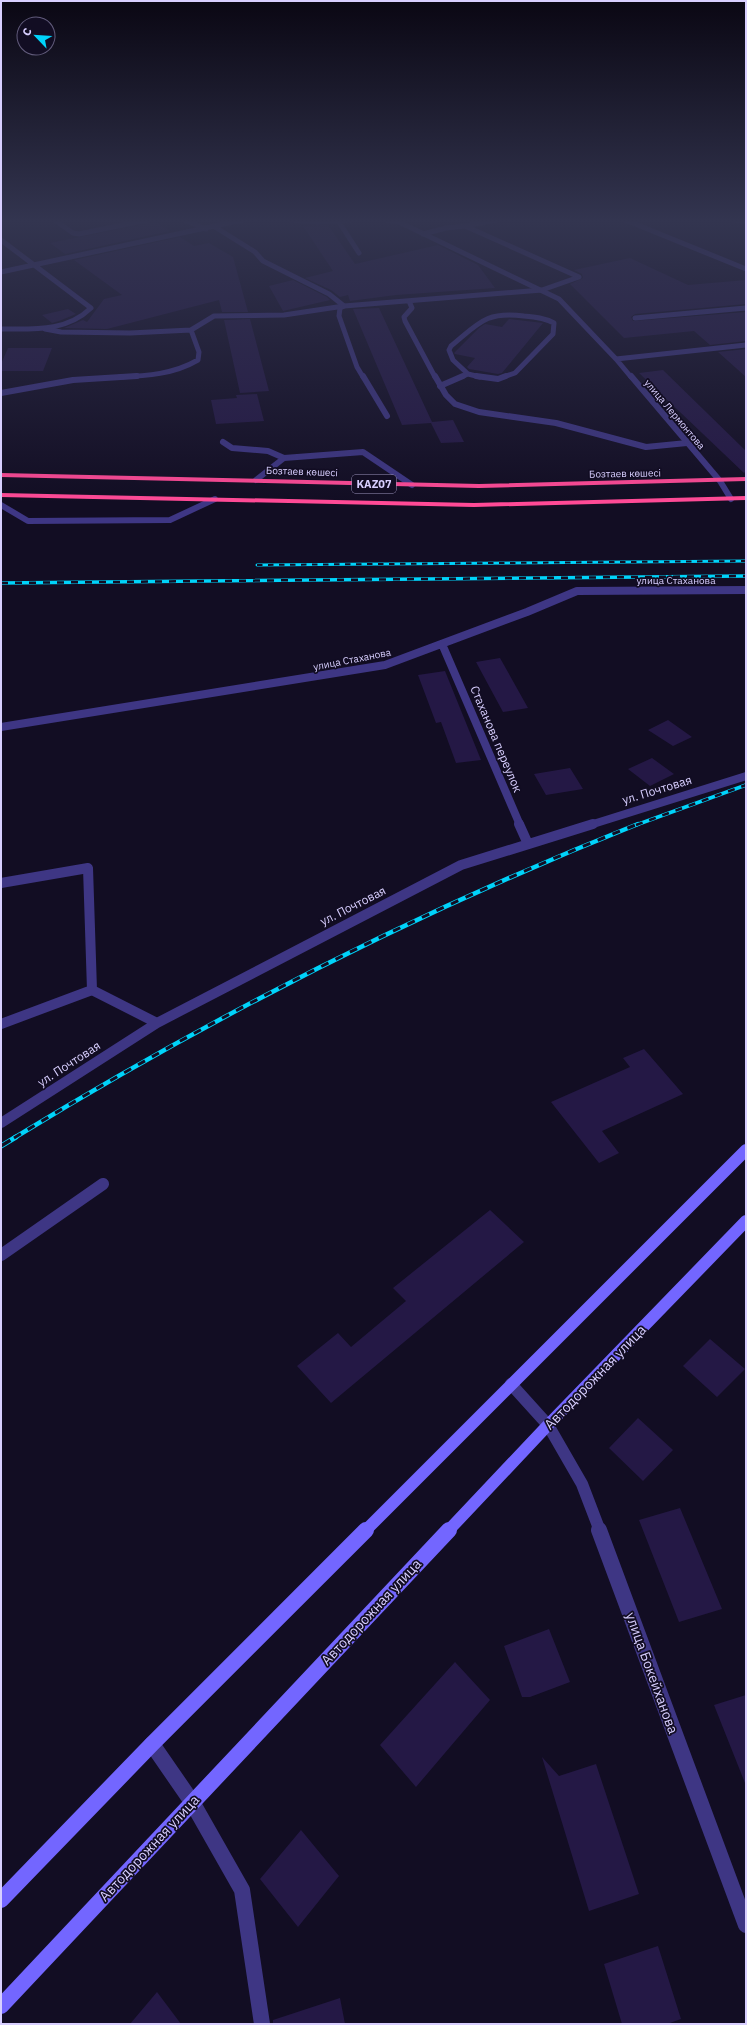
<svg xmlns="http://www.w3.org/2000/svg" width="747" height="2025" viewBox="0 0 747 2025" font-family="'IBM Plex Sans',sans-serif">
	<rect width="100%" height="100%" fill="#120d23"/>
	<path fill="#241845" d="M 155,222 L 170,231 L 65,254 L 50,243 Z
		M 328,225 L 355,264 L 438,245 L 478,265 L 495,288 L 396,295 L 350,301 L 348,295 L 340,297 L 331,290 L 305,278 L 333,271 L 303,226 Z
		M 180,237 L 194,246 L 209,243 L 233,257 L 248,312 L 222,312 L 219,300 L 107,329 L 64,328 L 83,320 L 87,322 L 104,299 L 122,295 L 74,260 Z
		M 630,258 L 688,285 L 746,280 L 746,304 L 635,314 L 631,317 L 633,321 L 746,312 L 746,341 L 710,345 L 694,331 L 624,338 L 570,284 L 583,278 L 582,274 L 574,270 Z
		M 293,280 L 327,297 L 330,300 L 283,311 L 269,286 Z
		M 379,308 L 432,422 L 453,420 L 464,442 L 441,443 L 431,423 L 402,425 L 353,309 Z
		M 68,309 L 76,314 L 59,321 L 52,323 L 42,315 Z
		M 250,319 L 269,391 L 240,393 L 224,320 Z
		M 509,319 L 543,323 L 502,373 L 498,374 L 469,369 L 467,367 L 475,358 L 455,354 L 454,353 L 479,328 L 485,324 L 502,327 Z
		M 8,348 L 52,348 L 43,371 L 1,371 L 1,364 Z
		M 746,349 L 746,377 L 718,352 Z
		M 663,370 L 746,451 L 746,471 L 744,473 L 639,373 Z
		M 257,394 L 264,421 L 216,424 L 211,400 L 237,398 L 236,395 Z
		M 500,658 L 528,708 L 503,712 L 476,662 Z
		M 445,671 L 481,760 L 456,763 L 441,722 L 436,723 L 418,675 Z
		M 668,720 L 692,737 L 673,746 L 648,730 Z
		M 652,758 L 674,774 L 650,786 L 628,769 Z
		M 570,768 L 583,789 L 546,795 L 534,774 Z
		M 644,1049 L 683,1094 L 602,1131 L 619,1153 L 599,1163 L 551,1102 L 630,1067 L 623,1058 Z
		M 490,1210 L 524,1242 L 331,1403 L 297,1366 L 338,1333 L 351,1347 L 406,1301 L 393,1288 Z
		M 710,1339 L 745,1369 L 717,1397 L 683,1366 Z
		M 638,1418 L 673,1450 L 643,1481 L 609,1448 Z
		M 680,1508 L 722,1609 L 679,1622 L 639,1520 Z
		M 549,1629 L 570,1682 L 530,1697 L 522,1697 L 504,1646 Z
		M 455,1662 L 490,1700 L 416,1787 L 380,1745 Z
		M 746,1695 L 746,1783 L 745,1783 L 714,1705 Z
		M 542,1757 L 559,1776 L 596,1764 L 639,1894 L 589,1911 Z
		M 301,1830 L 339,1876 L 298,1927 L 260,1879 Z
		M 658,1946 L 681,2019 L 667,2024 L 622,2024 L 604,1964 Z
		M 157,1992 L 181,2024 L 130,2024 Z
		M 340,1998 L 345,2024 L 273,2024 L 273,2020 Z"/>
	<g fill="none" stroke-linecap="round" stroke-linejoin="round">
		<path stroke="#3e3684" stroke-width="5" d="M 53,219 L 73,233 L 79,234 L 152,219
			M 182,219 L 206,229
			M 337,219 L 359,253
			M 725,219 L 746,221
			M 465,226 L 501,219
			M 409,301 L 412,308 L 404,317 L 405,321 L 435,377
			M 635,318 L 746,308
			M 45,329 L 61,332 L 130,333 L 191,330 L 214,316 L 284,315 L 344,306 L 542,290 L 579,277 L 465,226 L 446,228 L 423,234
			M 468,374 L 480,377
			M 468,374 L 453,360 L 449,350 L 451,346 C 479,323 486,311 524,316 C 535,317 545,318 554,323 L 553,334 L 515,373 L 503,377
			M 119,377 C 147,376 174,374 198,360 L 199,352 L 191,330
			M 461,377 L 468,374"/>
		<path stroke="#3e3684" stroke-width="6" d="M 435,376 L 446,395 L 455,404 L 479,412 L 556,423 L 646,447 L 687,443
			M 476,376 L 498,379 L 506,376
			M 440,386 L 463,376
			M 1,393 L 73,380 L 137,376
			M 223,442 L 232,448 L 268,451 L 284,458
			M 256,480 L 284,458 L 363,452 L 412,485
			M 1,505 L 28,521 L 170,520 L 215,499"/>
		<path stroke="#3e3684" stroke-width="5" d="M 282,219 L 318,222 L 362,219
			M 381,219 L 399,222 L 559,299 L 616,359
			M 623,219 L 746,269
			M 215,227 L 255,252 L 263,261 L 329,294 L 344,306 L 340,308 L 339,316 L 357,367 L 363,377
			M 1,240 L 91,308 C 66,332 34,329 1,329
			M 1,272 L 247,219
			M 631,377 L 616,359 L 746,345"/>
		<path stroke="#3e3684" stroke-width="6" d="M 363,376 L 387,416
			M 631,376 L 720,481 L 731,499"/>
		<path stroke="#3e3684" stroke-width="8" d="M 442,644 L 520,825
			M 1,727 L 385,665 L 527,612 L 577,591 L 746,590
			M 590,825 L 746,776"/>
		<path stroke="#3e3684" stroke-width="10" d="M 519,824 L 528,844
			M 1,883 L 88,868 L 92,990
			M 1,1024 L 92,990 L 157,1023
			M 1,1123 L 157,1023 L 461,865 L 593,824"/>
		<path stroke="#3e3684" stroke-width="12" d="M 1,1255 L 103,1184
			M 511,1384 L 548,1425 L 582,1484 L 600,1531"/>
		<path stroke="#3e3684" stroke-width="16" d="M 599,1530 L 746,1925
			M 152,1744 L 192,1802 L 242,1890 L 262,2024"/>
		<path stroke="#7366ff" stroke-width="12" d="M 365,1531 L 746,1150
			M 448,1531 L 548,1425 L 746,1221"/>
		<path stroke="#7366ff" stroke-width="16" d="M 1,1900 L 152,1744 L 366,1530
			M 1,2006 L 449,1530"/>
		<path fill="#ff4a96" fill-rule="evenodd" d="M 1,473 L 479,484 L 746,477 L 746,481 L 479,488 L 1,477 Z
			M 1,493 L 474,503 L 746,496 L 746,500 L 474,507 L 1,497 Z"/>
		<defs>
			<path id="rail-far3" d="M 257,565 L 746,561"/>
			<path id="rail-far2" d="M 1,583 L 746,576
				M 636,825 L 746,785"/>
			<path id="rail-far1" d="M 14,1138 C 215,1015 419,911 638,824"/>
			<path id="rail" d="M 1,1146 L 16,1137"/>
		</defs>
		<use href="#rail-far3" stroke="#00d3fa" stroke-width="3"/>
		<use href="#rail-far2" stroke="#00d3fa" stroke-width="3.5"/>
		<use href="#rail-far1" stroke="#00d3fa" stroke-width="4.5"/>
		<use href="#rail" stroke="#00d3fa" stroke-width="5"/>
		<use href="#rail-far3" stroke="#120d23" stroke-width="2" stroke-dasharray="5.5" stroke-linecap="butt"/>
		<use href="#rail-far2" stroke="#120d23" stroke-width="2.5" stroke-dasharray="7" stroke-linecap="butt"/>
		<use href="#rail-far1" stroke="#120d23" stroke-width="3" stroke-dasharray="8" stroke-linecap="butt"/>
		<use href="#rail" stroke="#120d23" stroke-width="3.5" stroke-dasharray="11" stroke-linecap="butt"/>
	</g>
	<linearGradient id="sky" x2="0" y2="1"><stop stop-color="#0a0713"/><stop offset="0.44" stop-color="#333550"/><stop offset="1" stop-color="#333550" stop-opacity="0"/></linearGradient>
	<rect width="747" height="502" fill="url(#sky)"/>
	<g text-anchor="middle" stroke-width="3.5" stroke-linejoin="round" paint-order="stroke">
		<g font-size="10" fill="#d8cfff" stroke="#120d23">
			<text transform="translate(675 414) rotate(50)" y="4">улица Лермонтова</text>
			<text transform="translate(302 471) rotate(2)" y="4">Бозтаев көшесі</text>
			<text transform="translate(625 473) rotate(-1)" y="4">Бозтаев көшесі</text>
			<text x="676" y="584">улица Стаханова</text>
			<text transform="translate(352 659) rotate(-11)" y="4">улица Стаханова</text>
		</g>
		<rect fill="#120d23" stroke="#9d95bd" stroke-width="1" x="352" y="475" width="44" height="18" rx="3"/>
		<g font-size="11" font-weight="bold" fill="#d8cfff">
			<text x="374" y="488">KAZ07</text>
		</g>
		<g font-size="12" fill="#d8cfff" stroke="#120d23">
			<text transform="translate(496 739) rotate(67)" y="4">Стаханова переулок</text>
			<text transform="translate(657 790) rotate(-17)" y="4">ул. Почтовая</text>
			<text transform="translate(353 906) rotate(-27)" y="4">ул. Почтовая</text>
			<text transform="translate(69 1064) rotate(-33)" y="4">ул. Почтовая</text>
		</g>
		<g font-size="14" fill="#d8cfff" stroke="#120d23">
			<text transform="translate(595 1377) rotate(-46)" y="5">Автодорожная улица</text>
			<text transform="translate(371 1612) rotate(-47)" y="5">Автодорожная улица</text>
			<text transform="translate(652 1673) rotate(70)" y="5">улица Бокейханова</text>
			<text transform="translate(149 1848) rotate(-47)" y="5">Автодорожная улица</text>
		</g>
	</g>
	<rect width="747" height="2025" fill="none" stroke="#d8cfff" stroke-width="4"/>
	<g transform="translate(36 36) rotate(295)"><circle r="19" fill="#120d23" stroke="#615b7b"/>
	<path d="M0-3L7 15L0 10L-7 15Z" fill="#00d3fa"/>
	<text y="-6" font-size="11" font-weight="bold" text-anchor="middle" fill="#d8cfff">С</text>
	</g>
</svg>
